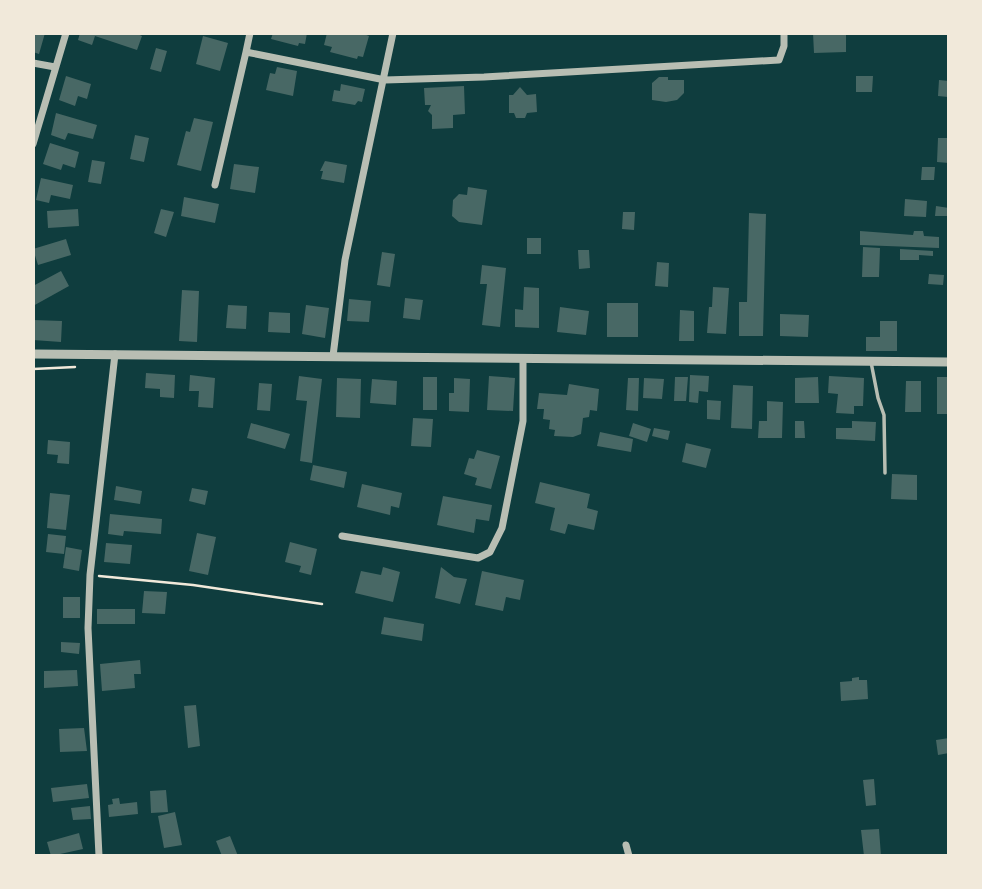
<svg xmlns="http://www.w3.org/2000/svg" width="982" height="889" viewBox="0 0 982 889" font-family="'IBM Plex Sans',sans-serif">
	<rect width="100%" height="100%" fill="#0f3d3e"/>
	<path fill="#486865" d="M 33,33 L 45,33 L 39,54 L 33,52 Z
		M 80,33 L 135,33 L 142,36 L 137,50 L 95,36 L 92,45 L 78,40 Z
		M 273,33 L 307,33 L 305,44 L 299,43 L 298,46 L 271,39 Z
		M 327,33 L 361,33 L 369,36 L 363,57 L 358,56 L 357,59 L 330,52 L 332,47 L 324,45 Z
		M 813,33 L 846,33 L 846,52 L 814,53 Z
		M 203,36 L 228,43 L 220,71 L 196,64 Z
		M 156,48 L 167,51 L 161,72 L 150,69 Z
		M 277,67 L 297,71 L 293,96 L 266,90 L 270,73 L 275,74 Z
		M 66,76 L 91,84 L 87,99 L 78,96 L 75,106 L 59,100 Z
		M 856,76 L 873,76 L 872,92 L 856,92 Z
		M 659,77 L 668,77 L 668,80 L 684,80 L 684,93 L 677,100 L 666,102 L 652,100 L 652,83 Z
		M 939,80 L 949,81 L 948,97 L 938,96 Z
		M 341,84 L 365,89 L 362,102 L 358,101 L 355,105 L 332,101 L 334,90 L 340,91 Z
		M 464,86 L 465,114 L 453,115 L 453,128 L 432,129 L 432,115 L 428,111 L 431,105 L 425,105 L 424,88 Z
		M 520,87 L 527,95 L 536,94 L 537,112 L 527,113 L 525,118 L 516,118 L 514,113 L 509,113 L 509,95 L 513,95 Z
		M 56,113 L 97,125 L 93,139 L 68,133 L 65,140 L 51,135 Z
		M 194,118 L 213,122 L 201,171 L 177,165 L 186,131 L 190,132 Z
		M 135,135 L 149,138 L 144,162 L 130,159 Z
		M 938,138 L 949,138 L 949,163 L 937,162 Z
		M 50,143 L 79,152 L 75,168 L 63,164 L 61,170 L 43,164 Z
		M 92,160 L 105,162 L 101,184 L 88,182 Z
		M 325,161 L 347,165 L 344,183 L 321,179 L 323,171 L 320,171 Z
		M 234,164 L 259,167 L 255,193 L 230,189 Z
		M 922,167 L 935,167 L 934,180 L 921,180 Z
		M 41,178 L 73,185 L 70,199 L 51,195 L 49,203 L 36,200 Z
		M 468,187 L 487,190 L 482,225 L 459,222 L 452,216 L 453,200 L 459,194 L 467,195 Z
		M 184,197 L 219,204 L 215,223 L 181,216 Z
		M 905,199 L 927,201 L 926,217 L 904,216 Z
		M 936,206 L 949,208 L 949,216 L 935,216 Z
		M 78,209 L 79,226 L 48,228 L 47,211 Z
		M 161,209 L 174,212 L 166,237 L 154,233 Z
		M 623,212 L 635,212 L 634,230 L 622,229 Z
		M 749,213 L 766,214 L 763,336 L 739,336 L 739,302 L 747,302 Z
		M 860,231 L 913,235 L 914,231 L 923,231 L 924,236 L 939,237 L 939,248 L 860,245 Z
		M 527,238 L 541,238 L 541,254 L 527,254 Z
		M 66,239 L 71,255 L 38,265 L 33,249 Z
		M 863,247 L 880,248 L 879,277 L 862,277 Z
		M 900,249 L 933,251 L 933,256 L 919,255 L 919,260 L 900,260 Z
		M 578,250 L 589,250 L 590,268 L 579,269 Z
		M 382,252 L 395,254 L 390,287 L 377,285 Z
		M 657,262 L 669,263 L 668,287 L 655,286 Z
		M 482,265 L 506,268 L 500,327 L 482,325 L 487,284 L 480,284 Z
		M 61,271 L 69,286 L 33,306 L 33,286 Z
		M 929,274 L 944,275 L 943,285 L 928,284 Z
		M 524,287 L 539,288 L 539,328 L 515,327 L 515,309 L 523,310 Z
		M 713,287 L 729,288 L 726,334 L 707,333 L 709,307 L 712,307 Z
		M 182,290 L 199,291 L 197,342 L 179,341 Z
		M 405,298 L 423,300 L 420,320 L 403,318 Z
		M 349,299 L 371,301 L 369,322 L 347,321 Z
		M 607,303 L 638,303 L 638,337 L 607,337 Z
		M 228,305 L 247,306 L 246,329 L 226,328 Z
		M 306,305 L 329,308 L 325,338 L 302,334 Z
		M 560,307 L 589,311 L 586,335 L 557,332 Z
		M 680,310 L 694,311 L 694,341 L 679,341 Z
		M 269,312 L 290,313 L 290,333 L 268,332 Z
		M 780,314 L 809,315 L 808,337 L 780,336 Z
		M 33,320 L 62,321 L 61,342 L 33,340 Z
		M 880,321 L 897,321 L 897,351 L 866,351 L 866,337 L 880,337 Z
		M 146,373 L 175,375 L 174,398 L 160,397 L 160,389 L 145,388 Z
		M 190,375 L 215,378 L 213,408 L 198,407 L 199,391 L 189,391 Z
		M 690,375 L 709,376 L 708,392 L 699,391 L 698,403 L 689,402 Z
		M 299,376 L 322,379 L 312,463 L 300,461 L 307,401 L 296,400 Z
		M 489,376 L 515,378 L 513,411 L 487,410 Z
		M 829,376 L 864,378 L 863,406 L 854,406 L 854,414 L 836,413 L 838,394 L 828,393 Z
		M 423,377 L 437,377 L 437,410 L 423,410 Z
		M 675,377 L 688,377 L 686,401 L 674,401 Z
		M 818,377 L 819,403 L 795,403 L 795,378 Z
		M 937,377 L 949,377 L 949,414 L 937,414 Z
		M 337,378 L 361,379 L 360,418 L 336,417 Z
		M 454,378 L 470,379 L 469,412 L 449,411 L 449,393 L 454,393 Z
		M 628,378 L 639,378 L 638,411 L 626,410 Z
		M 644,378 L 664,379 L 662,399 L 643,398 Z
		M 372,379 L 397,381 L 396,405 L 370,403 Z
		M 906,381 L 921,381 L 921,412 L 905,412 Z
		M 259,383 L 272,384 L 270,411 L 257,410 Z
		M 569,384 L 599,389 L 597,411 L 590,410 L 589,417 L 583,418 L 581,434 L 573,437 L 554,436 L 555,430 L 549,429 L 550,420 L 543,419 L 544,409 L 537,409 L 539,393 L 567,395 Z
		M 733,385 L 753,386 L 752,429 L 731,428 Z
		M 707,400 L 721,401 L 720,420 L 707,419 Z
		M 767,401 L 783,402 L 782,438 L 758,438 L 759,421 L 767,421 Z
		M 413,418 L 433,419 L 431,447 L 411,446 Z
		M 795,421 L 804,421 L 805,438 L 795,438 Z
		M 852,421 L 876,422 L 875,441 L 836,439 L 836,428 L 852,428 Z
		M 251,423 L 290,434 L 285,449 L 247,438 Z
		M 633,423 L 651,429 L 647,442 L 629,436 Z
		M 654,428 L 670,431 L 668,440 L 652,436 Z
		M 600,432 L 633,439 L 631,452 L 597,446 Z
		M 48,440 L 70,442 L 69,464 L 57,463 L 58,455 L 47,454 Z
		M 686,443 L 711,449 L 706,468 L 682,462 Z
		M 477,450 L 500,456 L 491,489 L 475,485 L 477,478 L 464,474 L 469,458 L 474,459 Z
		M 313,465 L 347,472 L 344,488 L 310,480 Z
		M 892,474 L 917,475 L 917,500 L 891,499 Z
		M 540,482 L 590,494 L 587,508 L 598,511 L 594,530 L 568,524 L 565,534 L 550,530 L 555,508 L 535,503 Z
		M 362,484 L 402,493 L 399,508 L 391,506 L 390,515 L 357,507 Z
		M 116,486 L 142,491 L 140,504 L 114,500 Z
		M 192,488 L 208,491 L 205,505 L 189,501 Z
		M 50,493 L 70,495 L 66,530 L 47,528 Z
		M 443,496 L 492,505 L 489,521 L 476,519 L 474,533 L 437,525 Z
		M 110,514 L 162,519 L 161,534 L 124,531 L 123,536 L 108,534 Z
		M 197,533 L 216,537 L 208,575 L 189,571 Z
		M 48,534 L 66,536 L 64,554 L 46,552 Z
		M 290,542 L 317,549 L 311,575 L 299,572 L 301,566 L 285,562 Z
		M 106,543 L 132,545 L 130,564 L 104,562 Z
		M 66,547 L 82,550 L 79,571 L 63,568 Z
		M 383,567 L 400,572 L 393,602 L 355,593 L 361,571 L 381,575 Z
		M 441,567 L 454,577 L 467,579 L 460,604 L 435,598 Z
		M 482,571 L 524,580 L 520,600 L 506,597 L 503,611 L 475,605 Z
		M 144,591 L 167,592 L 165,614 L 142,613 Z
		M 63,597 L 80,597 L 80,618 L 63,618 Z
		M 97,609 L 135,609 L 135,624 L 97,624 Z
		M 384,617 L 424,624 L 422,641 L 381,634 Z
		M 61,642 L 80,643 L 79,654 L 61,652 Z
		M 140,660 L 141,674 L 134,674 L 135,688 L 102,691 L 100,664 Z
		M 77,670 L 78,686 L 44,688 L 44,671 Z
		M 859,677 L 859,680 L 867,680 L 868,699 L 841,701 L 840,682 L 852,681 L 852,678 Z
		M 196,705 L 200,746 L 188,748 L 184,706 Z
		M 84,728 L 87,751 L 60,752 L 59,729 Z
		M 949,738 L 949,753 L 938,755 L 936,740 Z
		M 874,779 L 876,805 L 866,806 L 863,780 Z
		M 87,784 L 89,798 L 53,802 L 51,788 Z
		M 166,790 L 168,812 L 151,813 L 150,791 Z
		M 119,798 L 120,804 L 137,802 L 138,814 L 109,817 L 108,805 L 113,804 L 112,799 Z
		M 90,806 L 91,819 L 73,820 L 71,808 Z
		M 175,812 L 182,845 L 164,848 L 158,816 Z
		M 879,829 L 881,856 L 864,856 L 861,830 Z
		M 79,833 L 83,849 L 51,856 L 47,842 Z
		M 230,836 L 238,856 L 222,856 L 216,841 Z"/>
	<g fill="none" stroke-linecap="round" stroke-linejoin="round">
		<path stroke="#f1e9da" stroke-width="2.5" d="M 33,369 L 75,367
			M 99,576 L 193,585 L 322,604"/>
		<path stroke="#b8beb3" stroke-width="3.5" d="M 871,362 L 878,398 L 884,415 L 885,473"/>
		<path stroke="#b8beb3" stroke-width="7" d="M 250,33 L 246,52 L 385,80 L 484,77 L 779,60 L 784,46 L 784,33
			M 33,63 L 55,67
			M 33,144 L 66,33
			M 215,185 L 246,52
			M 333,356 L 345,260 L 393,33
			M 342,536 L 478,558 L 490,552 L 502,528 L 523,421 L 523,358
			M 626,845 L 629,856
			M 99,856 L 88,628 L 90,575 L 115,354"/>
		<path stroke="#b8beb3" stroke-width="9" d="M 33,354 L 949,362"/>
	</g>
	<rect width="982" height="889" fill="none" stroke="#f1e9da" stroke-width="70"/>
</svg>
